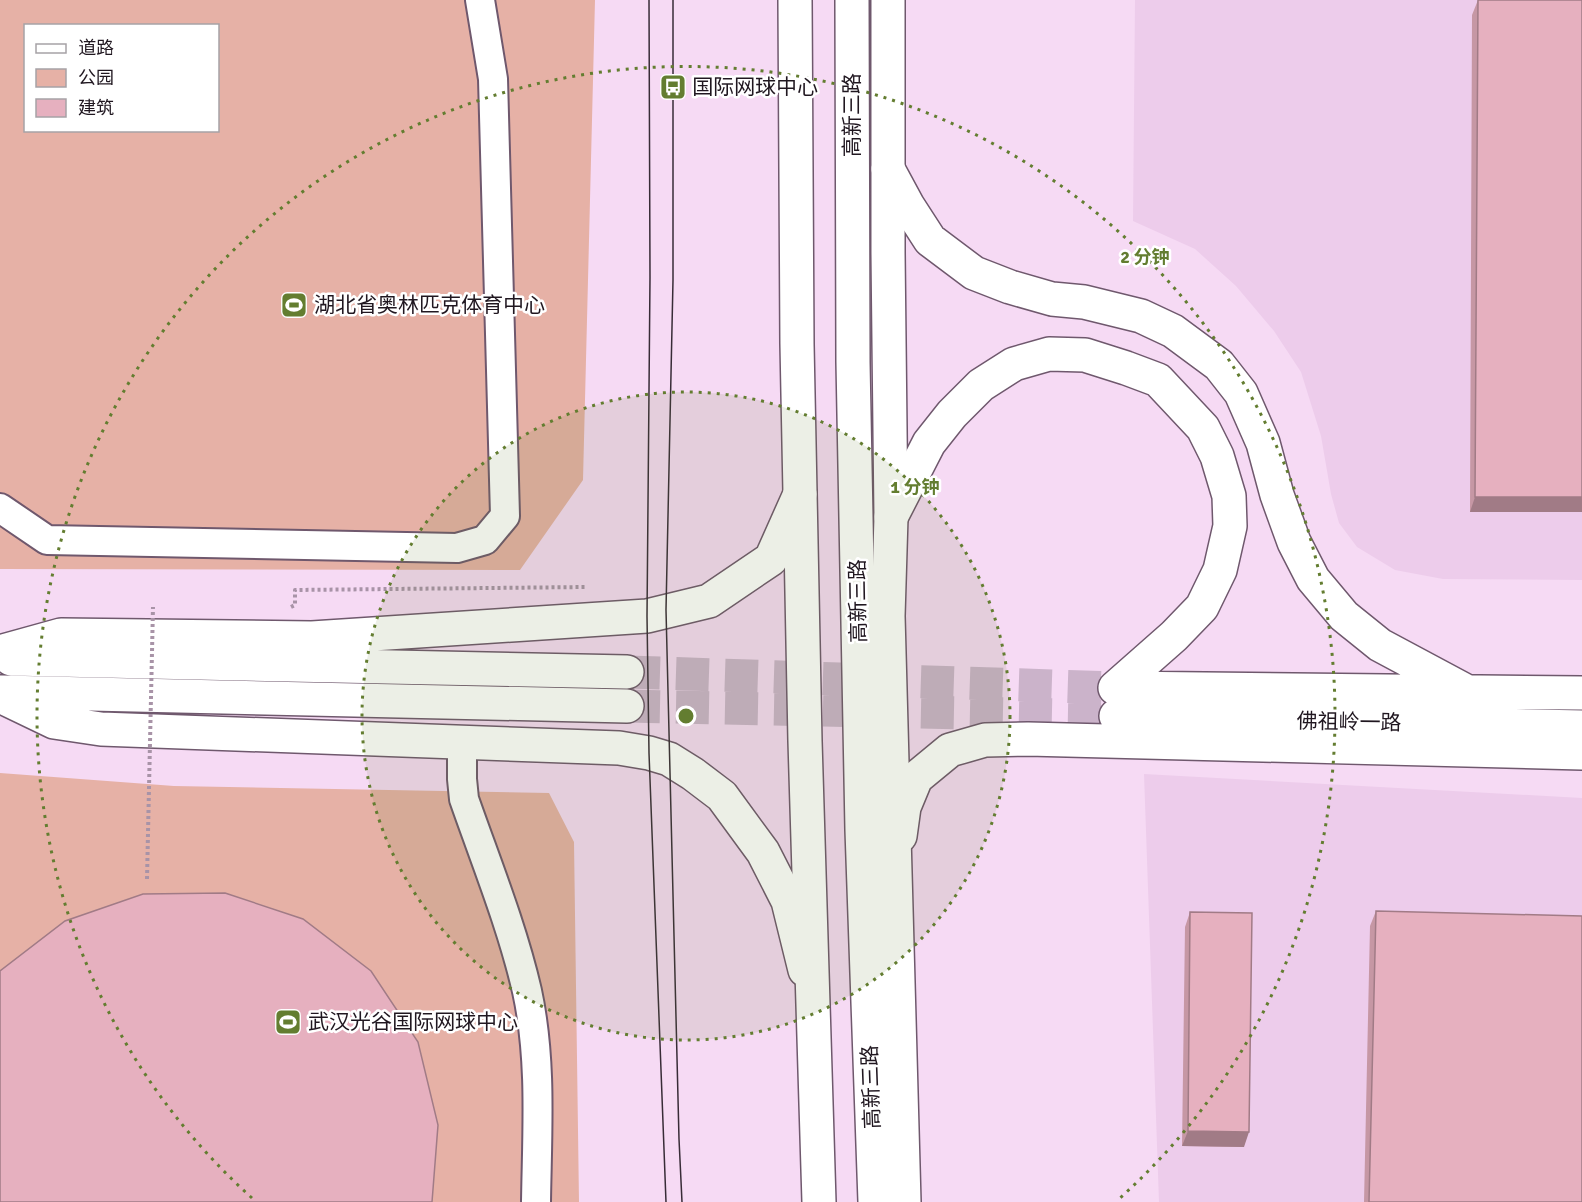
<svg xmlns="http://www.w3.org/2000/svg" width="1582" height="1202" viewBox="0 0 1582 1202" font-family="Signika,'Noto Sans SC',sans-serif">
	<rect width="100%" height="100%" fill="#f6daf4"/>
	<path fill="#edcceb" d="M 1135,0 L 1582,0 L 1582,580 L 1443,579 L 1395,570 L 1357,547 L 1339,523 L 1331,494 L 1321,436 L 1301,372 L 1274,331 L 1236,286 L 1195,249 L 1133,221 Z
		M 1144,774 L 1582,798 L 1582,1202 L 1159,1202 Z"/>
	<path fill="#e6b1a6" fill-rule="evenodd" d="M 0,0 L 595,0 L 583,480 L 520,570 L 0,569 ZM 26,26 L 218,26 L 218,130 L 26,130 Z
		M 0,773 L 174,786 L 549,793 L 574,842 L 579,1202 L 0,1202 Z"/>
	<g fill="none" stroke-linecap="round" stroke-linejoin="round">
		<path stroke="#cbb3ca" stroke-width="33" stroke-dasharray="33 16" stroke-linecap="butt" d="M 627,672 L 1115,688
			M 627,706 L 1116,716"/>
		<defs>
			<path id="minor" d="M 0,508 L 47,540 L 457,548 L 485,540 L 505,516 L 493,79 L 480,0
				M 462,743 L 462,779 L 464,799 C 486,862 512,926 527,991 C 542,1060 537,1132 536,1202"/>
			<path id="tertiary" d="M 888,169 L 908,206 L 930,240 L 974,273 L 1010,287 L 1052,299 L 1084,302 L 1141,316 L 1173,331 L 1219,365 L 1241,393 L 1263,443 L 1277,495 L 1294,542 L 1313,579 L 1344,616 L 1380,645 L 1466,691
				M 891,517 L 929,443 L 952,414 L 981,385 L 1014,364 L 1049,354 L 1085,355 L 1126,368 L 1158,380 L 1203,428 L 1217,456 L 1229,496 L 1230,526 L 1220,570 L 1202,607 L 1174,636 L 1115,688
				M 0,652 L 61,635 L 312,638 L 647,616 L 709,601 L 771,559 L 800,494
				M 11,659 L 627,672
				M 1115,688 L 1582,693
				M 2,692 L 627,706
				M 0,696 L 54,722 L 101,729 L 619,748 L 649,753 L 669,759 L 693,774 L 722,796 L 763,852 L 788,901 L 805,970
				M 1116,716 L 1582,727
				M 900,836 L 904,807 L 916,778 L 950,750 L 985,740 L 1028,739 L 1582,753"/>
			<path id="secondary" d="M 888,0 L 888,252 L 891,517 L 888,616 L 904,1202"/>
			<path id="trunk" d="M 795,0 L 797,344 L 805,741 L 819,1202
				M 852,0 L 853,362 L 862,830 L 875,1202"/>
		</defs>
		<use href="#minor" stroke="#6f586d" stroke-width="32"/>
		<use href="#tertiary" stroke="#6f586d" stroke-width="36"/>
		<use href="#secondary" stroke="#6f586d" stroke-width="36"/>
		<use href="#trunk" stroke="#6f586d" stroke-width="36"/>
		<path stroke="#a893a7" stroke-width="4" stroke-dasharray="3 3" stroke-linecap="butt" d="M 291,607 L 295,605 L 295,590 L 586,587"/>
		<use href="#minor" stroke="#fff" stroke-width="28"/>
		<use href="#tertiary" stroke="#fff" stroke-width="33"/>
		<use href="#secondary" stroke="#fff" stroke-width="33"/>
		<use href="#trunk" stroke="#fff" stroke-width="33"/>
		<path stroke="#382c37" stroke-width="1.5" d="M 649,0 L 650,277 L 647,616 L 649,753 L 666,1202
			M 673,0 L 673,280 L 666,610 L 679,1139 L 682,1202"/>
		<path stroke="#a893a7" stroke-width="4" stroke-dasharray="3 3" stroke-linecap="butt" d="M 147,879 L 153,607"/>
	</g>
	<path fill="#c697a4" d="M 1478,0 L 1582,512 L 1470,512 L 1472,15 Z
		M 1376,911 L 1582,1202 L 1364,1202 L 1370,926 Z
		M 1190,912 L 1244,1147 L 1182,1146 L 1185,927 Z"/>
	<path fill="#a17b86" d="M 1475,497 L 1582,497 L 1582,512 L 1470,512 Z
		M 1188,1131 L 1249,1132 L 1244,1147 L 1182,1146 Z"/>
	<path fill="#e6b0bf" stroke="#a17b86" stroke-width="1.5" d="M 1478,0 L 1582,0 L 1582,497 L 1475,497 Z
		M 225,893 L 303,919 L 371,971 L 418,1042 L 438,1125 L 432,1202 L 0,1202 L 0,971 L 65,921 L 143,894 Z
		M 1376,911 L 1582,916 L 1582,1202 L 1369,1202 Z
		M 1190,912 L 1252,913 L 1249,1132 L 1188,1131 Z"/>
	<circle cx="686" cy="716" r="324" fill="#637d30" fill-opacity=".12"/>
	<g fill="none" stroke="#637d30" stroke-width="3" stroke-dasharray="3 6">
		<circle cx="686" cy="716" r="324"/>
		<path d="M252 1198A649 649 0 1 1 1120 1198"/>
	</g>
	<defs>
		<symbol id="bus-square" viewBox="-11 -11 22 22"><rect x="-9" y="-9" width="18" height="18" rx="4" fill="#637d30" stroke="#fff"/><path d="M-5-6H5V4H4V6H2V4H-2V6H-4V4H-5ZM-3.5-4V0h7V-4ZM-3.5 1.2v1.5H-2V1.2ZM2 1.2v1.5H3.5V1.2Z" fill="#fff"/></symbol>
		<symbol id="stadium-square" viewBox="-11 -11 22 22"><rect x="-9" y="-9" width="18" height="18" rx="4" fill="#637d30" stroke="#fff"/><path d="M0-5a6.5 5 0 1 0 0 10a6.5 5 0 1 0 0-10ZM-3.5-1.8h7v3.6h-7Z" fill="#fff"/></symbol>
	</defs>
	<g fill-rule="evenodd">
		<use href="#bus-square" x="658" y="72" width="30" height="30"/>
		<use href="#stadium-square" x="279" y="290" width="30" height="30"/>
		<use href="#stadium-square" x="273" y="1007" width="30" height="30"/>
	</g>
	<g text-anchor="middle" stroke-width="5" stroke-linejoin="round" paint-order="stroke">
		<g font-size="21" fill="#201720" stroke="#fff" text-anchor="start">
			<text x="692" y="94">国际网球中心</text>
			<text x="314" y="312">湖北省奥林匹克体育中心</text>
			<text x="308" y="1029">武汉光谷国际网球中心</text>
		</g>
		<g font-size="21" fill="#201720" stroke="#fff">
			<text transform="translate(852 115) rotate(-90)" y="7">高新三路</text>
			<text transform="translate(858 601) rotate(-91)" y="7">高新三路</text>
			<text transform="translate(1349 722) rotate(1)" y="7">佛祖岭一路</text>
			<text transform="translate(871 1087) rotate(-92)" y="7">高新三路</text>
		</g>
	</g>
	<circle cx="686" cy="716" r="9" fill="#637d30" stroke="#fff" stroke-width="3"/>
	<g font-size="18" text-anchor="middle" font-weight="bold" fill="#637d30" stroke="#fff" stroke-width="5" stroke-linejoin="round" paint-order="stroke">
		<text x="1145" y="263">2 分钟</text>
		<text x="915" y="493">1 分钟</text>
	</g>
	<rect x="24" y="24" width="195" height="108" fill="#ffffff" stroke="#a6a2a6" stroke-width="1.5"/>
	<rect x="36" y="44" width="30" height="9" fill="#ffffff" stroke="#a6a2a6" stroke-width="1.5"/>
	<text x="78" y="54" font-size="18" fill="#201720">道路</text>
	<rect x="36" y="69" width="30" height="18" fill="#e6b1a6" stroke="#a6a2a6" stroke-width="1.5"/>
	<text x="78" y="84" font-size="18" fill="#201720">公园</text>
	<rect x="36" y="99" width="30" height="18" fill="#e6b0bf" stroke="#a6a2a6" stroke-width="1.5"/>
	<text x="78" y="114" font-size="18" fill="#201720">建筑</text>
</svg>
